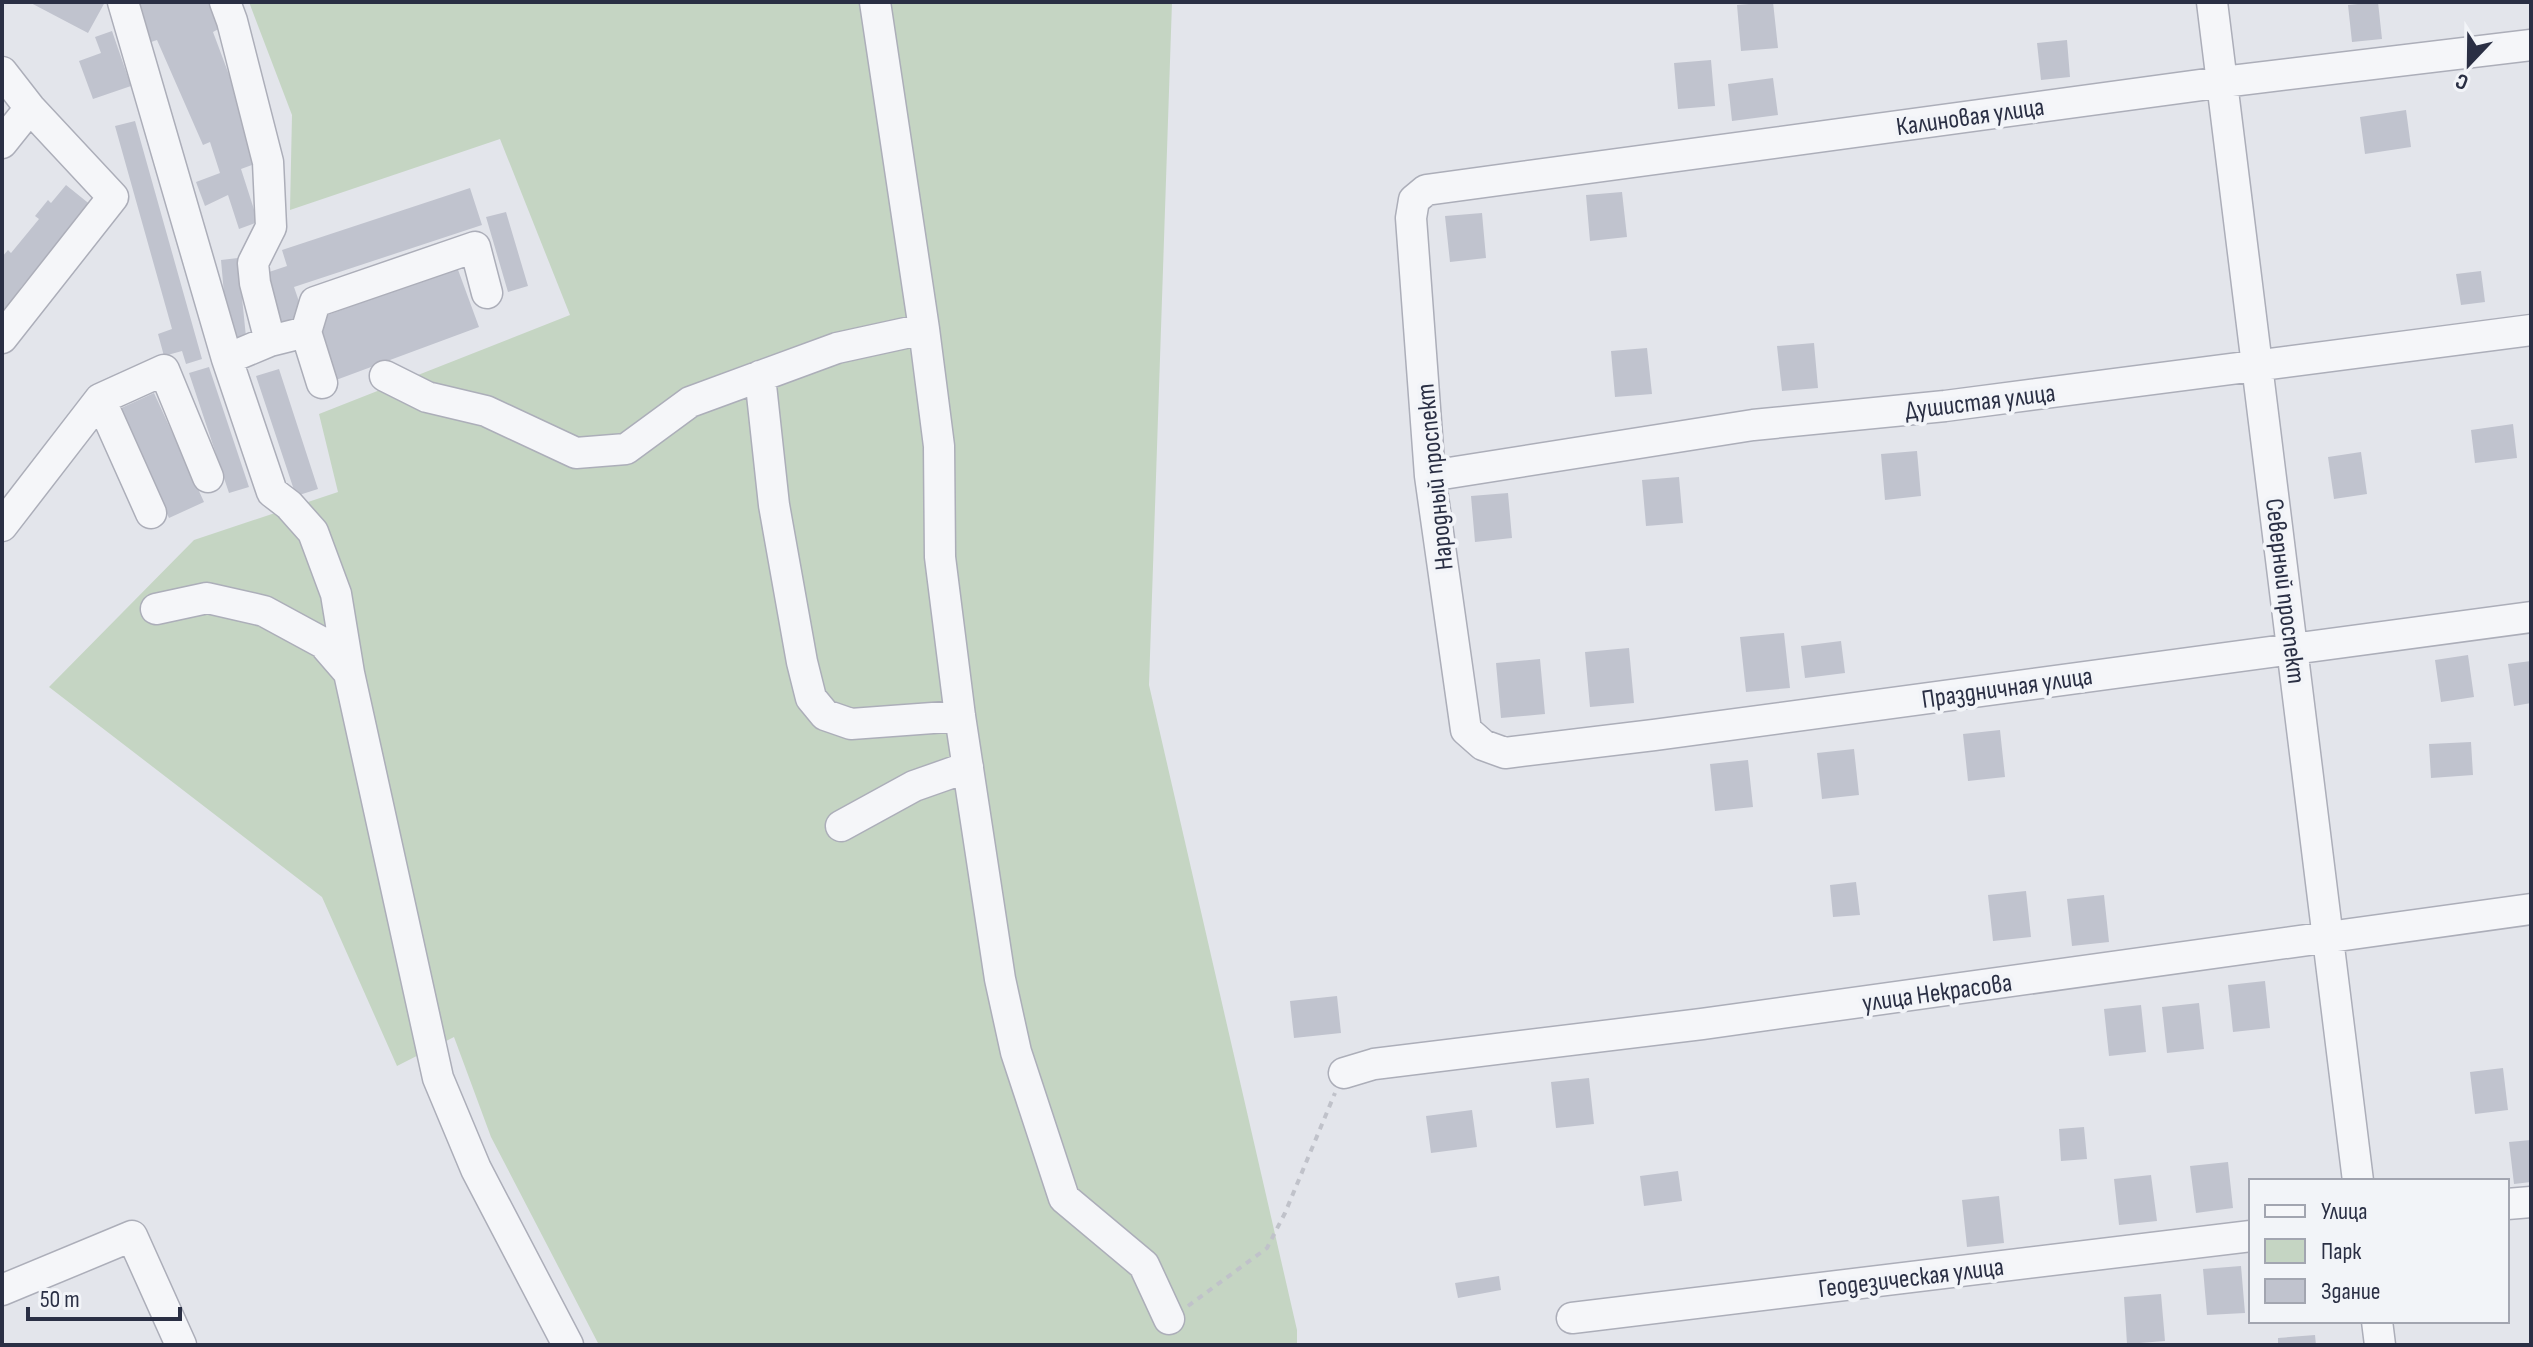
<svg xmlns="http://www.w3.org/2000/svg" width="2533" height="1347" viewBox="0 0 2533 1347" font-family="'Sofia Sans Condensed',sans-serif">
	<rect width="100%" height="100%" fill="#e3e5eb"/>
	<path fill="#c5d5c3" d="M 249,2 L 1172,2 L 1149,685 L 1297,1330 L 1297,1345 L 599,1345 L 491,1137 L 454,1037 L 397,1066 L 322,897 L 49,687 L 194,540 L 338,492 L 319,414 L 570,315 L 500,139 L 290,210 L 292,115 Z"/>
	<path fill="#c0c3ce" d="M 29,2 L 105,2 L 88,33 Z
		M 133,2 L 214,2 L 224,26 L 213,32 L 241,107 L 257,163 L 241,169 L 258,222 L 239,229 L 228,195 L 205,206 L 196,182 L 220,173 L 210,142 L 203,145 L 157,40 L 148,43 Z
		M 1773,2 L 1778,48 L 1741,51 L 1737,5 Z
		M 2378,2 L 2382,39 L 2352,42 L 2348,5 Z
		M 112,31 L 131,86 L 93,99 L 79,61 L 101,53 L 95,37 Z
		M 2067,40 L 2070,77 L 2041,80 L 2037,43 Z
		M 1711,60 L 1715,106 L 1678,109 L 1674,63 Z
		M 1773,78 L 1778,115 L 1732,121 L 1728,84 Z
		M 2406,110 L 2411,147 L 2365,154 L 2360,117 Z
		M 135,121 L 202,359 L 186,364 L 182,351 L 164,356 L 158,334 L 172,329 L 115,126 Z
		M 66,185 L 92,206 L 77,226 L 73,223 L 63,236 L 66,238 L 31,283 L 27,280 L 22,286 L 17,293 L 21,296 L 2,319 L 2,257 L 8,250 L 11,253 L 39,219 L 35,216 L 48,200 L 51,203 Z
		M 470,188 L 482,225 L 294,287 L 305,319 L 283,326 L 266,273 L 287,266 L 282,250 Z
		M 1622,192 L 1627,237 L 1590,241 L 1586,195 Z
		M 506,212 L 528,286 L 508,292 L 486,217 Z
		M 1482,213 L 1486,258 L 1450,262 L 1445,216 Z
		M 238,258 L 246,337 L 228,339 L 221,260 Z
		M 457,267 L 479,327 L 336,380 L 314,320 Z
		M 2481,271 L 2485,302 L 2461,305 L 2456,274 Z
		M 1814,343 L 1818,388 L 1782,391 L 1777,346 Z
		M 1647,348 L 1652,394 L 1615,397 L 1611,351 Z
		M 209,367 L 249,487 L 229,493 L 189,373 Z
		M 279,369 L 318,489 L 296,496 L 256,376 Z
		M 154,393 L 204,502 L 169,518 L 119,409 Z
		M 2513,424 L 2517,458 L 2475,463 L 2471,430 Z
		M 1917,451 L 1921,496 L 1885,500 L 1881,454 Z
		M 2361,452 L 2367,494 L 2334,499 L 2328,457 Z
		M 1679,477 L 1683,523 L 1646,526 L 1642,480 Z
		M 1508,493 L 1512,538 L 1475,542 L 1471,496 Z
		M 1784,633 L 1790,688 L 1746,692 L 1740,637 Z
		M 1841,641 L 1845,673 L 1805,678 L 1801,646 Z
		M 1629,648 L 1634,703 L 1590,707 L 1585,652 Z
		M 2468,655 L 2474,697 L 2441,702 L 2435,660 Z
		M 1540,659 L 1545,714 L 1501,718 L 1496,663 Z
		M 2531,661 L 2531,703 L 2514,706 L 2508,664 Z
		M 2000,730 L 2005,777 L 1968,781 L 1963,734 Z
		M 2471,742 L 2473,775 L 2431,778 L 2429,744 Z
		M 1854,749 L 1859,795 L 1822,799 L 1817,753 Z
		M 1748,760 L 1753,807 L 1715,811 L 1710,764 Z
		M 1856,882 L 1860,915 L 1833,917 L 1830,885 Z
		M 2026,891 L 2031,937 L 1993,941 L 1988,895 Z
		M 2104,895 L 2109,942 L 2072,946 L 2067,899 Z
		M 2265,981 L 2270,1028 L 2233,1032 L 2228,985 Z
		M 1337,996 L 1341,1033 L 1294,1038 L 1290,1001 Z
		M 2199,1003 L 2204,1049 L 2167,1053 L 2162,1007 Z
		M 2141,1005 L 2146,1052 L 2109,1056 L 2104,1009 Z
		M 2503,1068 L 2508,1110 L 2475,1114 L 2470,1072 Z
		M 1589,1078 L 1594,1124 L 1556,1128 L 1551,1082 Z
		M 1472,1110 L 1477,1147 L 1431,1153 L 1426,1116 Z
		M 2084,1127 L 2087,1159 L 2061,1161 L 2059,1129 Z
		M 2531,1140 L 2531,1182 L 2514,1184 L 2509,1142 Z
		M 2228,1162 L 2233,1208 L 2196,1213 L 2190,1166 Z
		M 1678,1171 L 1682,1201 L 1644,1206 L 1640,1176 Z
		M 2151,1175 L 2157,1221 L 2119,1225 L 2114,1179 Z
		M 1999,1196 L 2004,1243 L 1967,1247 L 1962,1200 Z
		M 2241,1266 L 2245,1313 L 2207,1315 L 2203,1269 Z
		M 1499,1276 L 1501,1290 L 1458,1298 L 1455,1283 Z
		M 2161,1294 L 2165,1341 L 2127,1344 L 2124,1297 Z
		M 2315,1335 L 2316,1345 L 2278,1345 L 2278,1338 Z"/>
	<g fill="none" stroke-linecap="round" stroke-linejoin="round">
		<defs>
			<path id="minor" d="M 123,2 L 227,359
				M 225,2 L 232,21 L 268,162 L 271,227 L 253,263 L 255,283 L 270,341 L 227,359 L 272,492 L 289,505 L 313,532 L 336,594 L 349,673
				M 875,2 L 924,329 L 939,446 L 940,557 L 960,716 L 1000,979 L 1016,1052 L 1064,1198 L 1144,1265 L 1169,1319
				M 2212,2 L 2358,1181
				M 2531,45 L 2223,82 L 1426,190 L 1414,200 L 1411,218 L 1430,476 L 1466,730 L 1483,745 L 1505,753 L 1654,735 L 2531,617
				M 2,72 L 30,108 L 113,197 L 2,338
				M 2,143 L 30,108
				M 306,332 L 322,383
				M 270,341 L 306,332 L 315,302 L 475,247 L 487,293
				M 385,376 L 427,397 L 486,411 L 576,453 L 626,449 L 690,402 L 837,348 L 924,329
				M 760,376 L 774,505 L 802,662 L 811,698 L 825,715 L 851,724 L 960,716
				M 100,399 L 151,513
				M 1430,476 L 1753,425 L 1945,406 L 2531,330
				M 2,526 L 100,399 L 164,370 L 208,477
				M 156,609 L 207,598 L 264,611 L 323,643 L 349,673 L 438,1078 L 476,1169 L 568,1345
				M 841,826 L 914,786 L 968,767
				M 1344,1073 L 1374,1064 L 1702,1024 L 2531,909
				M 2507,1204 L 2531,1202
				M 2,1290 L 132,1236 L 181,1345
				M 1572,1318 L 2251,1236
				M 2377,1321 L 2380,1345"/>
		</defs>
		<use href="#minor" stroke="#acaeb9" stroke-width="33"/>
		<path stroke="#c0c2ca" stroke-width="4" stroke-dasharray="6 6" stroke-linecap="butt" d="M 1188,1306 L 1267,1248 L 1285,1213 L 1335,1093"/>
		<use href="#minor" stroke="#f5f6f9" stroke-width="30"/>
	</g>
	<g text-anchor="middle" stroke-width="8" stroke-linejoin="round" paint-order="stroke">
		<g font-size="26" fill="#2a2f44" stroke="#f2f4f8">
			<text transform="translate(1970 116) rotate(-8)" y="9">Калиновая улица</text>
			<text transform="translate(1980 401) rotate(-7)" y="9">Душистая улица</text>
			<text transform="translate(1434 477) rotate(-96)" y="9">Народный проспект</text>
			<text transform="translate(2286 591) rotate(83)" y="9">Северный проспект</text>
			<text transform="translate(2007 687) rotate(-8)" y="9">Праздничная улица</text>
			<text transform="translate(1937 992) rotate(-8)" y="9">улица Некрасова</text>
			<text transform="translate(1911 1277) rotate(-7)" y="9">Геодезическая улица</text>
		</g>
	</g>
	<rect width="2533" height="1347" fill="none" stroke="#2a2f44" stroke-width="8"/>
	<rect x="2249" y="1179" width="260" height="144" fill="#f2f4f8" stroke="#a2a5b0" stroke-width="2"/>
	<rect x="2265" y="1205" width="40" height="12" fill="#f5f6f9" stroke="#a2a5b0" stroke-width="2"/>
	<text x="2321" y="1219" font-size="24" fill="#2a2f44">Улица</text>
	<rect x="2265" y="1239" width="40" height="24" fill="#c5d5c3" stroke="#a2a5b0" stroke-width="2"/>
	<text x="2321" y="1259" font-size="24" fill="#2a2f44">Парк</text>
	<rect x="2265" y="1279" width="40" height="24" fill="#c0c3ce" stroke="#a2a5b0" stroke-width="2"/>
	<text x="2321" y="1299" font-size="24" fill="#2a2f44">Здание</text>
	<g transform="translate(2469 64) rotate(202)" stroke="#f2f4f8" stroke-width="6" paint-order="stroke">
	<path d="M0-6L14 30L0 20L-14 30Z" fill="#2a2f44"/>
	<text y="-12" font-size="22" font-weight="bold" text-anchor="middle" fill="#2a2f44">С</text>
	</g>
	<path d="M28 1307v12h152v-12" fill="none" stroke="#2a2f44" stroke-width="4"/>
	<text x="40" y="1307" font-size="24" fill="#2a2f44" stroke="#f2f4f8" stroke-width="6" paint-order="stroke">50 m</text>
</svg>
